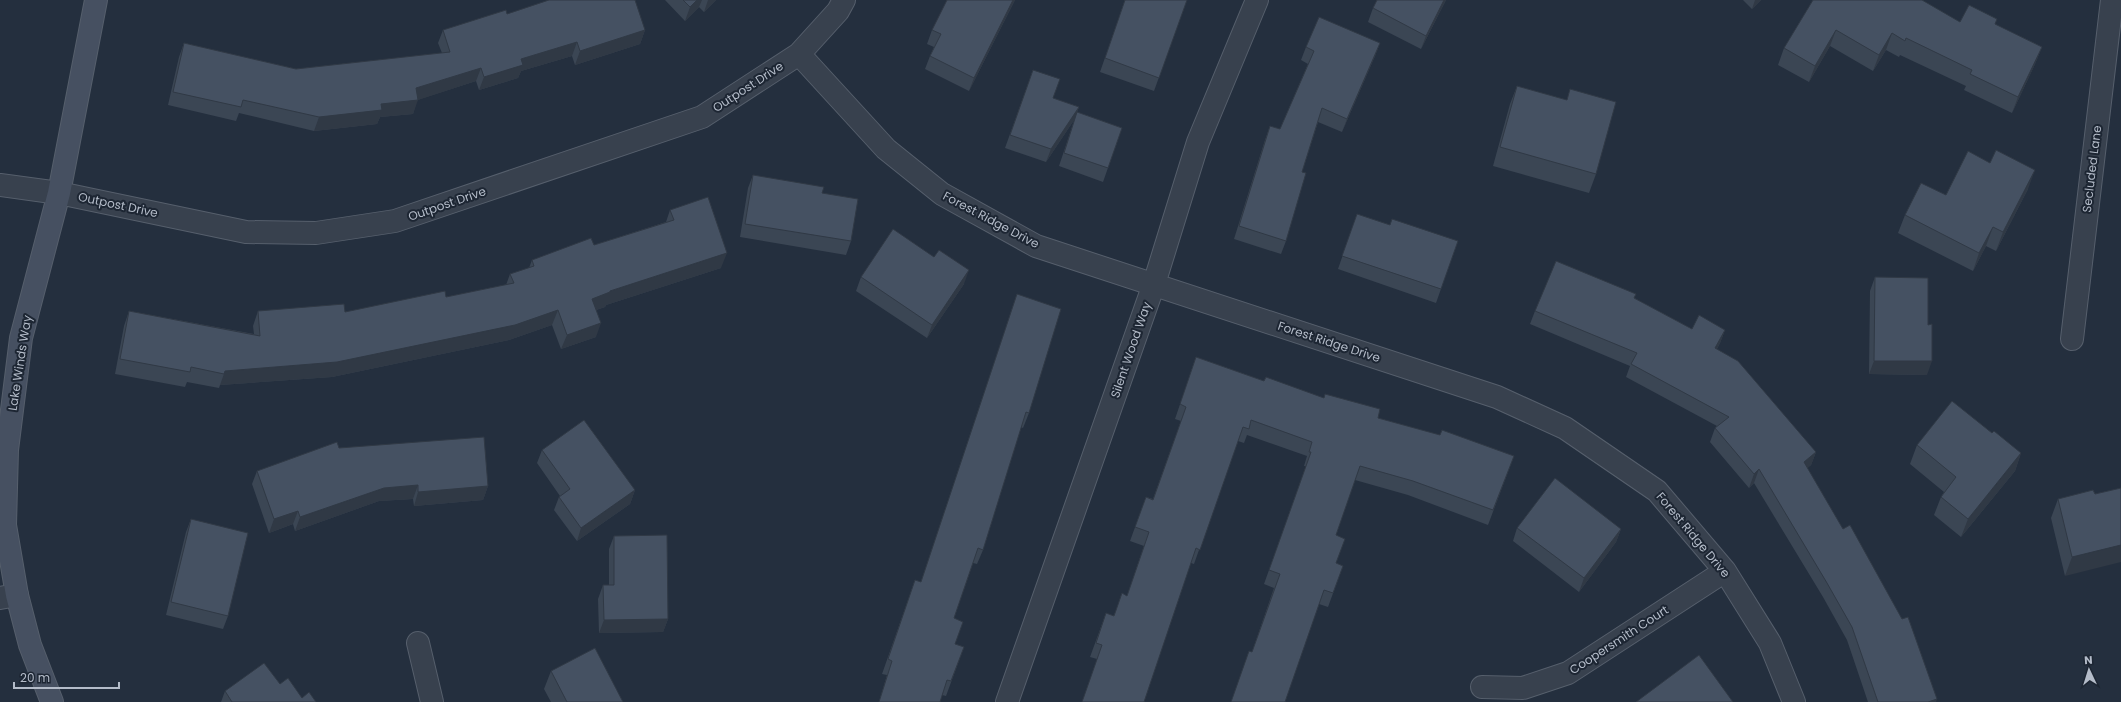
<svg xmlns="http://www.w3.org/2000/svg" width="2121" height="702" viewBox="0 0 2121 702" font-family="Poppins,sans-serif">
	<rect width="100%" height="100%" fill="#242f3e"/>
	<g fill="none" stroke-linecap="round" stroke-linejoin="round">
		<defs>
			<path id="street" d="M 799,54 L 886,149 L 942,194 L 1036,246 L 1497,397 L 1565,428 L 1657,491 L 1725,571 L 1770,643 L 1794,702
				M 0,185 L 59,193 L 246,232 L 316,233 L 395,221 L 702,117 L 799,54 L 838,11 L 844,0
				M 2072,339 L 2112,0
				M 0,598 L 17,595
				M 418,643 L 432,702
				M 1482,687 L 1523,688 L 1568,673 L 1725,571
				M 1007,702 L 1154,284 L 1198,142 L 1257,0"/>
			<path id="secondary" d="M 52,702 L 30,645 L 17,595 L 5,525 L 7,450 L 21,338 L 59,193 L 96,0"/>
		</defs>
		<use href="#street" stroke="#565f6c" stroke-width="24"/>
		<use href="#secondary" stroke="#565f6c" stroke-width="24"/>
		<use href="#street" stroke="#38414e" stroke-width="22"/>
		<use href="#secondary" stroke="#465061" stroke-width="22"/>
	</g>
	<path fill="#3b4654" d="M 665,0 L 716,0 L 704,12 L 699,7 L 685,21 Z
		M 1015,0 L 969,91 L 925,69 L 930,56 L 934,47 L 927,44 L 932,30 Z
		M 1125,0 L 1187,0 L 1154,91 L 1100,72 Z
		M 1446,0 L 1421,49 L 1368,22 L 1373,8 Z
		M 1743,0 L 1761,0 L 1752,9 Z
		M 1813,0 L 1960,22 L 1995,25 L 2042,47 L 2035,64 L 2012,113 L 1964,90 L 1966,86 L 1900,55 L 1899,57 L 1886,50 L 1873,71 L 1830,46 L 1809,82 L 1778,65 L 1784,48 Z
		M 507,14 L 645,30 L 640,44 L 575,65 L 572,56 L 521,71 L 518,78 L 479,90 L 476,81 L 417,100 L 413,114 L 380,117 L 377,124 L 314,131 L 239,113 L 236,121 L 168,105 L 179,57 L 184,43 L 296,69 L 442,53 L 438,43 L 443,30 Z
		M 1380,43 L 1375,56 L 1342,132 L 1318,122 L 1302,172 L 1286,241 L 1281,254 L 1234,239 L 1265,140 L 1270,126 L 1280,129 L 1308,64 L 1301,60 L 1306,47 Z
		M 1033,70 L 1053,98 L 1079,107 L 1074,120 L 1046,162 L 1005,148 Z
		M 1517,86 L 1567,100 L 1570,89 L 1596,174 L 1589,193 L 1493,166 L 1510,104 Z
		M 1077,112 L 1122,128 L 1103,182 L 1059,166 Z
		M 1990,163 L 2028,189 L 1996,251 L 1986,246 L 1973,271 L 1898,233 L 1905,215 L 1946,195 Z
		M 753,175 L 851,241 L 846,255 L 740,237 L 748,188 Z
		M 670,210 L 721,268 L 606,305 L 605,307 L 596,310 L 596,337 L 561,349 L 552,325 L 509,340 L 332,377 L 220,385 L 219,388 L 187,382 L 185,387 L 115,374 L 124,326 L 129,311 L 254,334 L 253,326 L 258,311 L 345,312 L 446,297 L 506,285 L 510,274 L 529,268 L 532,260 L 594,245 L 666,222 Z
		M 1357,214 L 1390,225 L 1458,241 L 1436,303 L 1338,269 Z
		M 861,277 L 964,284 L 927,338 L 856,291 Z
		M 1875,277 L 1927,375 L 1869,374 L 1870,291 Z
		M 1017,294 L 1029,413 L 1023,428 L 1021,427 L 983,550 L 977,564 L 973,563 L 954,618 L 955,644 L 964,647 L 946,696 L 942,695 L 940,702 L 879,702 L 887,675 L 882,674 L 915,580 L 921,582 Z
		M 1634,298 L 1692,329 L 1725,330 L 1720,343 L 1717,349 L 1816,452 L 1811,465 L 1807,468 L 1928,702 L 1868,702 L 1847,640 L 1823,597 L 1754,483 L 1749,488 L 1710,442 L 1715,428 L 1717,426 L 1626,377 L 1630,366 L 1530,324 L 1535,311 Z
		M 1196,357 L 1264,381 L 1378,418 L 1514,456 L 1488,525 L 1408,495 L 1355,480 L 1336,535 L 1336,563 L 1343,566 L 1328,607 L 1319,604 L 1252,652 L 1274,588 L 1264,584 L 1306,466 L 1304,466 L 1307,456 L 1247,435 L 1244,443 L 1238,441 L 1194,564 L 1191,563 L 1097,659 L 1090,657 L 1106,613 L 1113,616 L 1127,596 L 1144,546 L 1130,541 L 1146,497 L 1153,499 L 1181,421 L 1175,419 Z
		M 1992,433 L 2021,453 L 2015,471 L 1961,537 L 1934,515 L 1941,497 L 1944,492 L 1910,464 L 1917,445 Z
		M 339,448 L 488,486 L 483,500 L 414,506 L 413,499 L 379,501 L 295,531 L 293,524 L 269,533 L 252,484 L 257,471 Z
		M 542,450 L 635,490 L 630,504 L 577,541 L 554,510 L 559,497 L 560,496 L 537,463 Z
		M 2121,488 L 2065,576 L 2051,518 L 2058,499 L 2095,494 Z
		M 191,519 L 228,616 L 223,629 L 166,615 L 186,532 Z
		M 1517,528 L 1621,529 L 1616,542 L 1579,592 L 1513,541 Z
		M 614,536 L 668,619 L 663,632 L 599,633 L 598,599 L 603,585 L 609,585 L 609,549 Z
		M 551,671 L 623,702 L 551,702 L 544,689 Z
		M 280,684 L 302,698 L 316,702 L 221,702 L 225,691 Z"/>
	<path fill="#303945" d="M 697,0 L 702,0 L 699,7 L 685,21 L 690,7 Z
		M 708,0 L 716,0 L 704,12 Z
		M 1013,0 L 1015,0 L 969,91 L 974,78 Z
		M 1444,0 L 1446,0 L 1421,49 L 1426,36 Z
		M 1755,0 L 1761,0 L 1752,9 Z
		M 645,30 L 640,44 L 575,65 L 580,51 Z
		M 1836,30 L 1830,46 L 1809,82 L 1815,66 Z
		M 1892,33 L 1886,50 L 1873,71 L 1879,55 Z
		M 577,42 L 572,56 L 521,71 L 518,78 L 479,90 L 484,77 L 521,59 Z
		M 1380,43 L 1375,56 L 1342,132 L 1347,119 Z
		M 2042,47 L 2035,64 L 2012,113 L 2018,97 Z
		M 481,68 L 476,81 L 415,101 L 418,100 L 413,114 L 380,117 L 377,124 L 314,131 L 319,117 L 381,104 L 416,88 Z
		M 1079,107 L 1074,120 L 1046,162 L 1051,149 Z
		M 2035,170 L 2028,189 L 1996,251 L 2003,232 Z
		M 1993,227 L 1986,246 L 1973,271 L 1979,253 Z
		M 727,253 L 721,268 L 606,305 L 605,307 L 587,313 L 592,299 L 610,291 Z
		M 969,270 L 964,284 L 927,338 L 932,325 Z
		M 558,310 L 552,325 L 509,340 L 332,377 L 220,385 L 225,371 Z
		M 601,323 L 596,337 L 561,349 L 567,335 Z
		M 1725,330 L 1720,343 L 1710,362 L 1715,348 Z
		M 1874,361 L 1932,361 L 1927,375 L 1869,374 Z
		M 1816,452 L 1811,465 L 1799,476 L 1804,462 Z
		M 2021,453 L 2015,471 L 1961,537 L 1968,519 Z
		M 1759,469 L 1754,483 L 1749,488 L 1754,474 Z
		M 418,485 L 413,499 L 379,501 L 295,531 L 300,517 L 384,488 Z
		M 488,486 L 483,500 L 414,506 L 418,492 Z
		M 635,490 L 630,504 L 577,541 L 581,528 Z
		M 298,511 L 293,524 L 269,533 L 274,519 Z
		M 1621,529 L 1616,542 L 1579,592 L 1584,578 Z
		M 2121,545 L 2121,562 L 2065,576 L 2072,557 Z
		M 668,619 L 663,632 L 599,633 L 604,620 Z
		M 1937,699 L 1936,702 L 1928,702 Z"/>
	<path fill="#455162" stroke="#303945" d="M 549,0 L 635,0 L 645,30 L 580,51 L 577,42 L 521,59 L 523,65 L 484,77 L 481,68 L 416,88 L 418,100 L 381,104 L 382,110 L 319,117 L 243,100 L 241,107 L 173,92 L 184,43 L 296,69 L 450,52 L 443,30 L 506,10 L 507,14 Z
		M 683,0 L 697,0 L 690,7 Z
		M 947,0 L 1013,0 L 974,78 L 930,56 L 941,34 L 932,30 Z
		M 1125,0 L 1187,0 L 1159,78 L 1105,58 Z
		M 1377,0 L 1444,0 L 1426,36 L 1373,8 Z
		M 1813,0 L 1922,0 L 1960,22 L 1969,5 L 1997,19 L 1995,24 L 2042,47 L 2018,97 L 1970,74 L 1972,70 L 1906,38 L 1905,41 L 1892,33 L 1879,55 L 1836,30 L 1815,66 L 1784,48 Z
		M 1319,17 L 1380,43 L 1347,119 L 1322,108 L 1302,172 L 1306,173 L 1286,241 L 1239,226 L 1270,126 L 1280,129 L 1314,51 L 1306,47 Z
		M 1033,70 L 1060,79 L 1053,98 L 1079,107 L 1051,149 L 1010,135 Z
		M 1517,86 L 1567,100 L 1570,89 L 1616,102 L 1596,174 L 1500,147 Z
		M 1077,112 L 1122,128 L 1108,168 L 1064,153 Z
		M 1996,150 L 2035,170 L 2003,232 L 1993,227 L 1979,253 L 1905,215 L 1921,183 L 1946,195 L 1968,151 L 1990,163 Z
		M 753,175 L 824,187 L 822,193 L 858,199 L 851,241 L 745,224 Z
		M 708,197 L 727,253 L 610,291 L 610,292 L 592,299 L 601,323 L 567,335 L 558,310 L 515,325 L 337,362 L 225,371 L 224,374 L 191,367 L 190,372 L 120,359 L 129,311 L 260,336 L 258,311 L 344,304 L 345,312 L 445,291 L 446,297 L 514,283 L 510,274 L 534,266 L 532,260 L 591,238 L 594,245 L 674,220 L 670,210 Z
		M 1357,214 L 1390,225 L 1392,219 L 1458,241 L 1441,289 L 1342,256 Z
		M 893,229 L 934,257 L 939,250 L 969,270 L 932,325 L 861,277 Z
		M 1556,261 L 1636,294 L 1634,298 L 1692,329 L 1699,315 L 1725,330 L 1715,348 L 1738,361 L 1816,452 L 1804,462 L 1843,529 L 1850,525 L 1902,619 L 1908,617 L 1937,699 L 1928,702 L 1878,702 L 1852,627 L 1827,583 L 1759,469 L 1754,474 L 1715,428 L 1729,417 L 1631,364 L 1637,353 L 1535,311 Z
		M 1875,277 L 1928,278 L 1928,325 L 1932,324 L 1932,361 L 1874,361 Z
		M 1017,294 L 1061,309 L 1029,413 L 1026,412 L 983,550 L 978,548 L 954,618 L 963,622 L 955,644 L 964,647 L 951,681 L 947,680 L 940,702 L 879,702 L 892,661 L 888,659 L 915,580 L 921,582 Z
		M 1196,357 L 1264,381 L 1266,377 L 1324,398 L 1325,394 L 1380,409 L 1378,418 L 1440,435 L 1442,430 L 1514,456 L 1493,510 L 1413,481 L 1360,466 L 1336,535 L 1345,539 L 1336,563 L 1343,566 L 1333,593 L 1324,590 L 1285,702 L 1231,702 L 1249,651 L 1252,652 L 1280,574 L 1269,570 L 1311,452 L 1309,452 L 1312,442 L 1251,420 L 1249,429 L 1243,427 L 1200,550 L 1196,548 L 1144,702 L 1082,702 L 1102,645 L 1096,643 L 1106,613 L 1114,616 L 1122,593 L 1127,596 L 1149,532 L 1135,527 L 1146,497 L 1153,500 L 1186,407 L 1180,404 Z
		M 1952,401 L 1992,433 L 1994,431 L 2021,453 L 1968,519 L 1941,497 L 1956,477 L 1917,445 Z
		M 584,420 L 635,490 L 581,528 L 559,497 L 570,489 L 542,450 Z
		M 484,437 L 488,486 L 418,492 L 418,485 L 384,488 L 300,517 L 298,511 L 274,519 L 257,471 L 337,442 L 339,448 Z
		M 1555,478 L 1621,529 L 1584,578 L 1517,528 Z
		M 2121,488 L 2121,545 L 2072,557 L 2058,499 L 2093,490 L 2095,494 Z
		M 191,519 L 248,533 L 228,616 L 171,602 Z
		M 667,535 L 668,619 L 604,620 L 603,585 L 614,585 L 614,536 Z
		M 595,648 L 623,702 L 567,702 L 551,671 Z
		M 1699,655 L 1733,702 L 1636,702 Z
		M 264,663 L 280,684 L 288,678 L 302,698 L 309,692 L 316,702 L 232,702 L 225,691 Z"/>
	<g text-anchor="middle" stroke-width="4" stroke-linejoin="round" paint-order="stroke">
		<g font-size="12" fill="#b4bcc9" stroke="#1d2633">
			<text transform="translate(748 87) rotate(-33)" y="4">Outpost Drive</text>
			<text transform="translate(2092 169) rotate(-83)" y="4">Secluded Lane</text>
			<text transform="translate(447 204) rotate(-19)" y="4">Outpost Drive</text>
			<text transform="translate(118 205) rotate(12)" y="4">Outpost Drive</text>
			<text transform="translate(991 220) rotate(28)" y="4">Forest Ridge Drive</text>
			<text transform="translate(1329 342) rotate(18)" y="4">Forest Ridge Drive</text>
			<text transform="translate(1131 350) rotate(-71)" y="4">Silent Wood Way</text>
			<text transform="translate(20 363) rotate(-81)" y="4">Lake Winds Way</text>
			<text transform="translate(1693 535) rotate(50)" y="4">Forest Ridge Drive</text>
			<text transform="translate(1619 640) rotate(-33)" y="4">Coopersmith Court</text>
		</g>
	</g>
	<g transform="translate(2089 670) rotate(356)" stroke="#1d2633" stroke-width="3" paint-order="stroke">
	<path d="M0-3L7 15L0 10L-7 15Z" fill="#b4bcc9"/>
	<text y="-6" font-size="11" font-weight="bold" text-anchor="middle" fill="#b4bcc9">N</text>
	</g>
	<path d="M14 682v6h105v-6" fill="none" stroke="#b4bcc9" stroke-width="2"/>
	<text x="20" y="682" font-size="12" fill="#b4bcc9" stroke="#1d2633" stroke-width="3" paint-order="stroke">20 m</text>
</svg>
